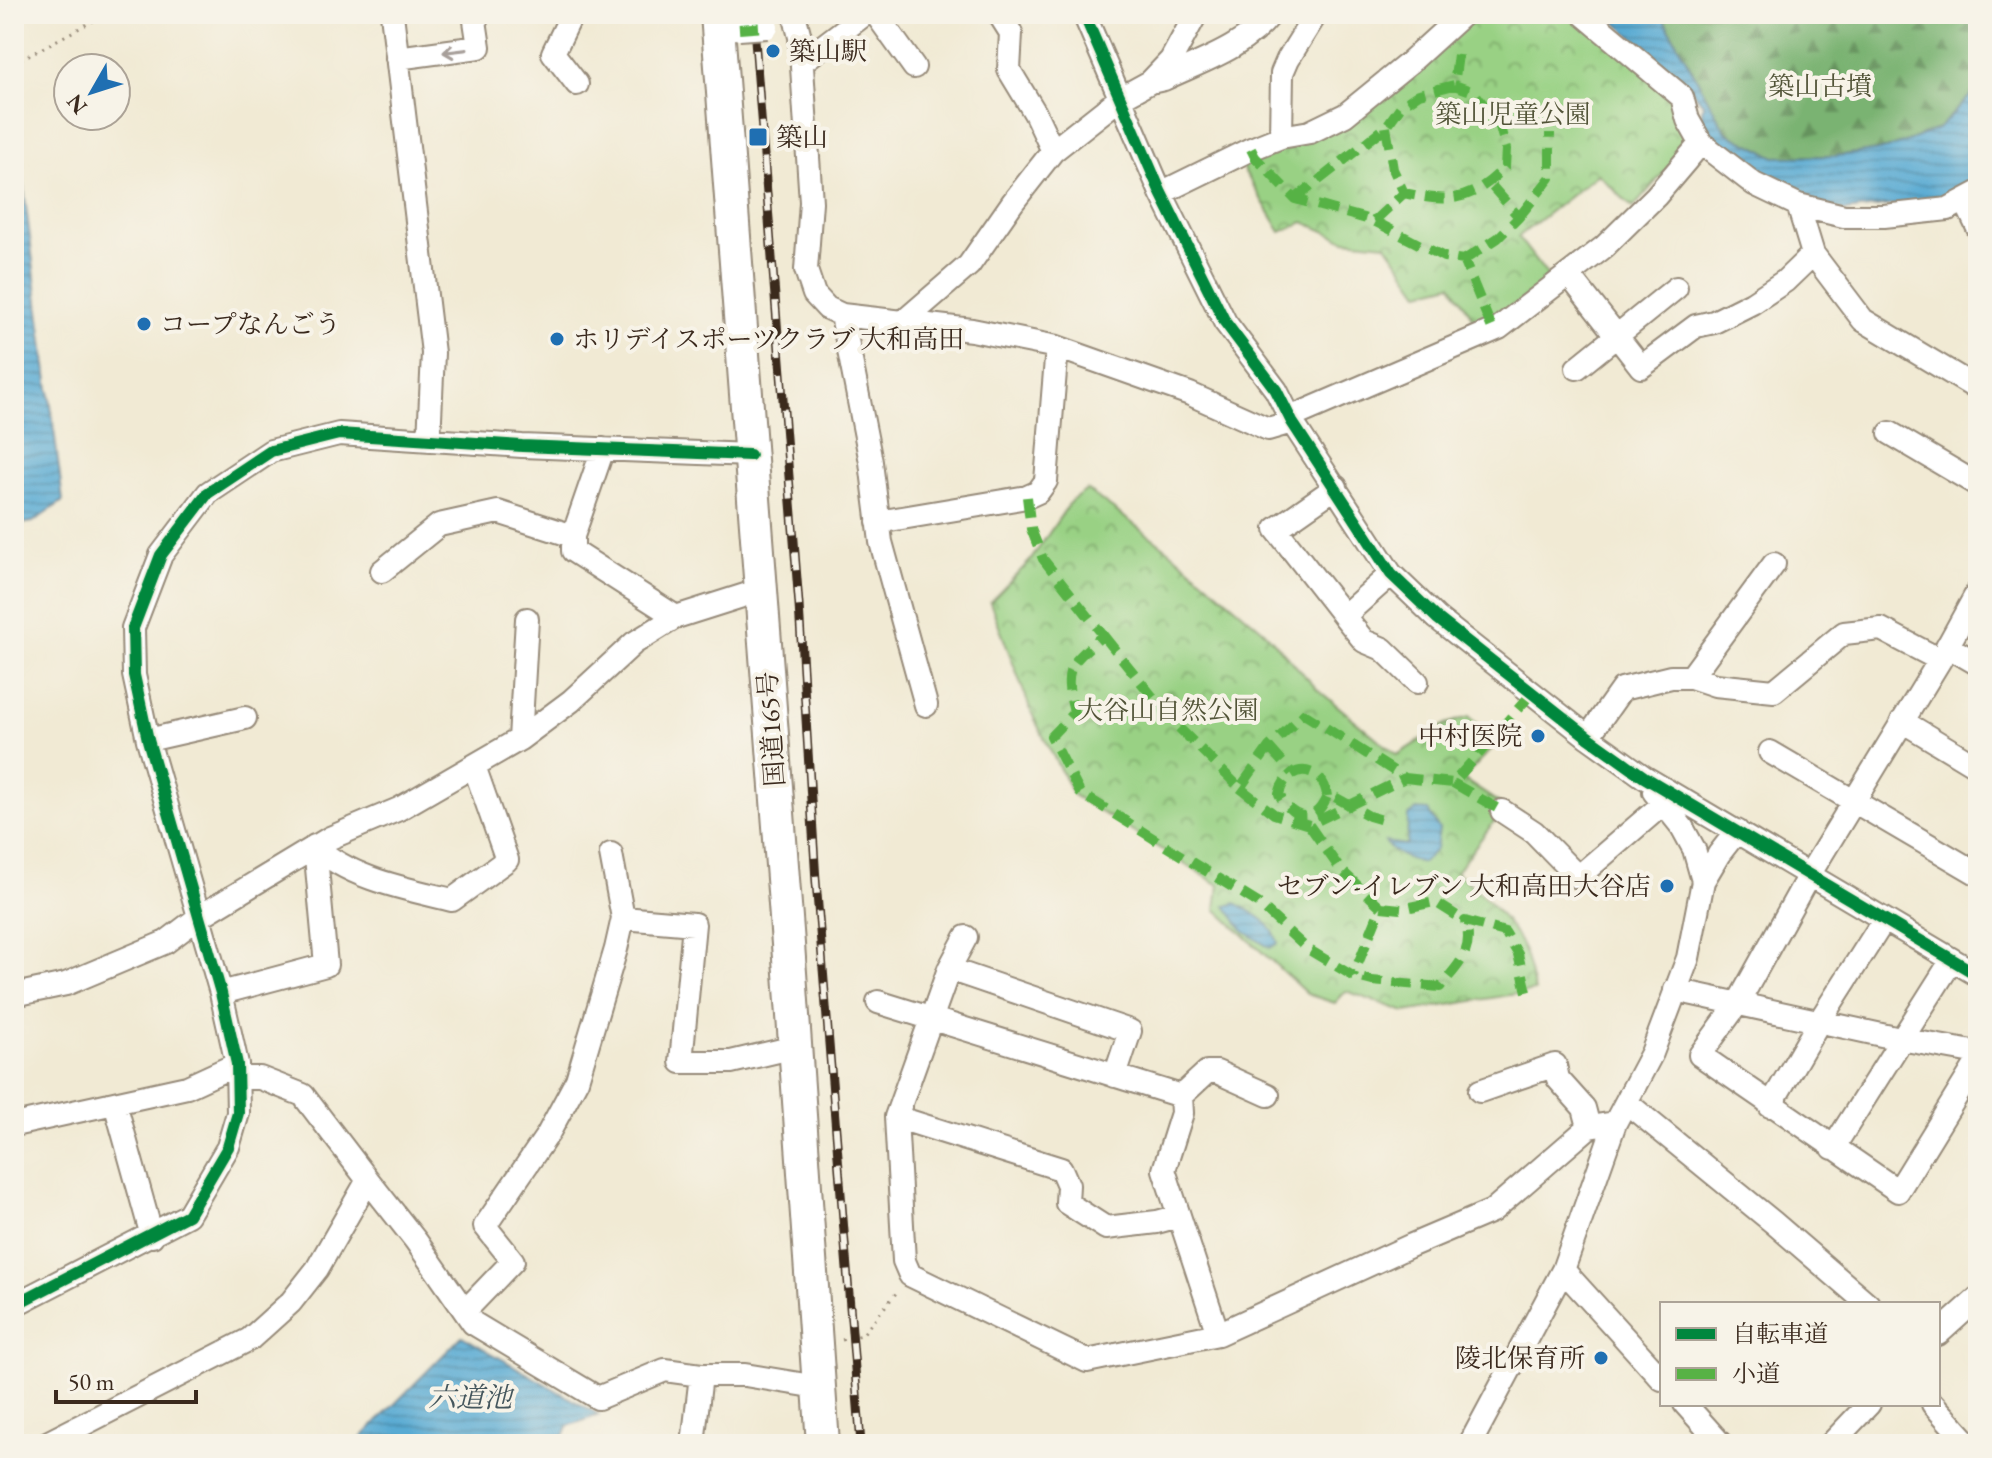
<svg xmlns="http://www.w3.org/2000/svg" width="1992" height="1458" viewBox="0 0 1992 1458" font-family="'EB Garamond','Noto Serif JP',serif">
	<defs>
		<pattern id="forest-firs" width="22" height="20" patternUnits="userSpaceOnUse" patternTransform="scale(2)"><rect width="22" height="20" fill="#7ab372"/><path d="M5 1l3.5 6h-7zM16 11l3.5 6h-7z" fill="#65925d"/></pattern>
		<pattern id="park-crowns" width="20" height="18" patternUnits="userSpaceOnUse" patternTransform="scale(2)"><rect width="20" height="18" fill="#99d184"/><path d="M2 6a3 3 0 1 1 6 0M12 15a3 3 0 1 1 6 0" fill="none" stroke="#7eaa6b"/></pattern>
		<pattern id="water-rules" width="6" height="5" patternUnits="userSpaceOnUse" patternTransform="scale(2)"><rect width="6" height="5" fill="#58aad3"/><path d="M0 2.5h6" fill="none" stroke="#4a8bab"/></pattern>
	</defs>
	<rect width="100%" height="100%" fill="#f7f3e8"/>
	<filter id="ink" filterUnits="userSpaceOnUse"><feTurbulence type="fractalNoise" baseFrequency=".0125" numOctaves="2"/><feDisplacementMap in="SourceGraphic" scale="16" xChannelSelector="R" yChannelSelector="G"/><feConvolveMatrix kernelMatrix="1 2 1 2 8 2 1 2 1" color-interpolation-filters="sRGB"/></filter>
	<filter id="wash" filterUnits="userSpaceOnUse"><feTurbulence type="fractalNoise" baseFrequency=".006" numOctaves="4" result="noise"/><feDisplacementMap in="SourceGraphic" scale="32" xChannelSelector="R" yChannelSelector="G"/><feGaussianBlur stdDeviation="1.8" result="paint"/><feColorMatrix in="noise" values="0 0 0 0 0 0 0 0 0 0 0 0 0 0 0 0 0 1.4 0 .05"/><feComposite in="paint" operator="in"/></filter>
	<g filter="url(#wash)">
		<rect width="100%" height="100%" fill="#f1ead4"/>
		<path fill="url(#forest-firs)" stroke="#5a6e48" stroke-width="2" d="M 1661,14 L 1978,14 L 1978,88 L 1938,129 L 1887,149 L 1836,156 L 1775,157 L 1726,132 Z"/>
		<path fill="url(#park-crowns)" stroke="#6a7e51" stroke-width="2" d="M 1474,14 L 1577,14 L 1675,96 L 1690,142 L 1633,208 L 1598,174 L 1518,237 L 1550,279 L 1511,308 L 1477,325 L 1452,284 L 1420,292 L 1386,244 L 1345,240 L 1304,222 L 1281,232 L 1239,162 L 1255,157 L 1439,46 Z
			M 1087,490 L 1169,550 L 1264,631 L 1317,689 L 1397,755 L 1446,724 L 1469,717 L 1499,741 L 1463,779 L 1505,807 L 1456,872 C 1482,893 1512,922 1525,954 C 1529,966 1531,979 1535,991 L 1405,1012 L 1346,991 L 1335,1003 L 1307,994 L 1216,909 L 1219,885 L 1073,795 L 1033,716 L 990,602 L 1030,561 L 1071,501 Z"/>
		<path fill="url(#water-rules)" stroke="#4a6a78" stroke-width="2" d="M 1606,14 L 1661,14 L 1726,132 L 1775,157 L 1836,156 L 1887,149 L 1938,129 L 1978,88 L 1978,185 L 1965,196 L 1844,211 L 1771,188 L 1716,141 L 1701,119 L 1703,103 L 1684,81 Z
			M 14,110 L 63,501 L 33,522 L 14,525 Z
			M 1416,810 L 1428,811 L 1439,829 L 1436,849 L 1423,863 C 1409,860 1394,855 1385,842 L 1407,845 L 1408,816 Z
			M 1236,903 C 1254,913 1272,922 1278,943 L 1270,948 L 1244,931 L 1226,906 Z
			M 462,1336 L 599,1415 L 568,1426 L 561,1444 L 355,1444 Z"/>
	</g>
	<g filter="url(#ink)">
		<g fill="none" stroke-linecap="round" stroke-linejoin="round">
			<defs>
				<path id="minor" d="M 392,14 L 433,353 L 429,440
					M 572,14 L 553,53 L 577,84
					M 794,14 L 800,37 L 811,202 L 806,270 L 814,294 L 827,308 L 842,315 L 903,322 L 969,265 L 1013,202 L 1053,151 L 1119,99 L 1150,82 L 1171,60 L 1196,14
					M 876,14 L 914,67
					M 999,14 L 1011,33 L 1009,70 L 1035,113 L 1053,151
					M 1084,14 L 1161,193 L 1225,322 L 1276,390 L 1292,422 L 1391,574 L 1437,618 L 1588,737 L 1644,777 L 1978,975
					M 1583,14 L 1682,97 L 1688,120 L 1701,143 L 1754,184 L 1798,205 L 1844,216 L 1884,216 L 1948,209 L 1978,193
					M 397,58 L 479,47 L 474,14
					M 802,62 L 865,14
					M 1155,81 L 1164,79 C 1202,61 1244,48 1271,14
					M 1281,137 L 1282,73 L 1288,59 L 1316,14
					M 1161,193 L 1251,149 L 1281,137 L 1310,132 L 1345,115 L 1409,63 L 1463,14
					M 1965,201 L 1978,228
					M 1798,205 L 1813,254 L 1863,320 L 1978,389
					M 1569,275 L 1641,367 L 1696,326 L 1714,322 L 1752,303 L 1785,281 L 1813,254
					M 842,315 L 871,462 L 881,542 L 926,705
					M 903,322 L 972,330 L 1057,347 L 1190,394 L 1268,429 L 1292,422 L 1301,413 L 1499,328 L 1604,247 L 1656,196 L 1701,143
					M 1577,368 L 1676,288
					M 1890,433 L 1978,485
					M 603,449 L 573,536 L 573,551 L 676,617
					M 1336,487 L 1276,529 L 1344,616
					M 878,522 L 1027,497 L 1038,492 L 1046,481 L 1057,347
					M 382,571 L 439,525 L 498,512 L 573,536
					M 1391,574 L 1344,616 L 1364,641 L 1383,649 L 1417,682
					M 1978,591 L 1940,660 L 1809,875 L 1738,1003 L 1700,1055 L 1898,1191 L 1978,1061
					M 1947,646 L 1978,664
					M 1691,677 L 1774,564
					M 1902,721 L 1978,767
					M 1588,737 L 1622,689 L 1671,677 L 1691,677 L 1715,685 L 1774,691 L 1844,633 L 1881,629 L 1940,660
					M 520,739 L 527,619
					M 148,740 L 245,718
					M 1770,752 L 1978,874
					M 1654,792 L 1682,827 L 1694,849 L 1703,881
					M 1502,811 L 1534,832 L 1578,877 L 1663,804
					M 315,846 C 350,879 407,889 452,900 L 507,860 L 474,766
					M 623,918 L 694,924 L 681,1062 L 731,1062 L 795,1047
					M 966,937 L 949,969 L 896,1117 L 904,1261 L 910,1275 L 1087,1361 L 1218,1334 L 1412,1245 L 1492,1211 L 1589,1127 L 1615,1123
					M 949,969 L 1130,1031 L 1115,1076
					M 1675,990 L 1900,1039 L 1978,1053
					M 221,993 L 326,965 L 315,846
					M 14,995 L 66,984 L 166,942 L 199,917 L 330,838 L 399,809 L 520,739 L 571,701 L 634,643 L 676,617 L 761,590
					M 878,1002 L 1181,1096 L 1182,1113 L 1164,1170 L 1218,1334
					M 1480,1091 L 1555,1065 L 1558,1079 L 1584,1108 L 1589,1127
					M 1181,1096 L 1207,1072 L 1217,1072 L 1268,1095
					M 115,1103 L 152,1236
					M 1627,1103 L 1774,1223 L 1868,1304
					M 1770,1106 L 1819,1022 L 1884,920
					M 896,1117 L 1061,1169 L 1068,1185 L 1067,1203 L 1106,1228 L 1157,1222 L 1179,1216
					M 14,1125 L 187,1087 L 237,1064
					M 1833,1148 L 1952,960
					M 368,1180 L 416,1241 L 473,1323 L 598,1398 L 665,1370 L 701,1375 L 745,1375 L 818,1387
					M 1563,1270 L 1662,1379
					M 14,1305 L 188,1215 L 228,1147 L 238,1113 L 237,1064 L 221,993 L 148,740 L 134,675 L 133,628 L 161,555 L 208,493 L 271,451 L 339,434 L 522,446 L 750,455
					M 465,1311 L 513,1261 L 485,1226 L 548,1134 L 577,1080 L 616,949 L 623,918 L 611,854
					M 1938,1334 L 1978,1298
					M 1685,1404 L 1721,1444
					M 1933,1404 L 1969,1444
					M 45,1444 L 250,1339 L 291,1302 L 317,1269 L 368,1180 L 303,1095 L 260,1078 L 239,1078
					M 693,1444 L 701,1375
					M 1470,1444 L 1563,1270 L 1615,1123 L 1652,1053 L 1688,958 L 1703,881 L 1719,854 L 1737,831
					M 1831,1444 L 1869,1404"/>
				<path id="highway" d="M 717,14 L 788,944 L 823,1444"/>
			</defs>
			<use href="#minor" stroke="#968a79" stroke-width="26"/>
			<use href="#highway" stroke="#968a79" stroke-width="36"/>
			<path stroke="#968a79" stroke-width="3" stroke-dasharray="2 6" stroke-linecap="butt" d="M 767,47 L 768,61
				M 14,63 L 106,14
				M 842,1340 L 862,1335 L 897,1292"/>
			<use href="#minor" stroke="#fff" stroke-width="22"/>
			<use href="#highway" stroke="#fff" stroke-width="32"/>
			<defs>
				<path id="rail" d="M 753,14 L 799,605 L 816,881 L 861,1444"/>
			</defs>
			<use href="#rail" stroke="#3b2a1e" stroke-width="9"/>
			<use href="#rail" stroke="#f7f3e8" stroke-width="6" stroke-dasharray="18" stroke-linecap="butt"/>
			<defs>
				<path id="minor-bridge" d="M 739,29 L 767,27"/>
			</defs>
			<use href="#minor-bridge" stroke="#968a79" stroke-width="26" stroke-linecap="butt"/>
			<use href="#minor-bridge" stroke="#fff" stroke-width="22"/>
			<path stroke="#57b245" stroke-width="10" stroke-dasharray="20 10" stroke-linecap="butt" d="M 739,29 L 767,27
				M 1386,127 L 1393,169 L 1404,193 C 1450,203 1471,202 1505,167 L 1506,149 L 1500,127 L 1474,92 L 1454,85
				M 1251,149 L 1255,157 L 1295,199 L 1374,221 L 1444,257 L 1464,260 L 1493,331
				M 1295,199 L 1386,127 L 1401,106 L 1419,94 L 1454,85 L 1459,47
				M 1519,217 L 1550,178 L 1550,133
				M 1374,221 L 1404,193
				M 1464,260 L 1498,238 L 1519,217 L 1489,183
				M 1027,497 L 1031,529 L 1043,559 L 1103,635 C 1070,665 1062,666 1074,712 L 1051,736 L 1080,793 L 1258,903 L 1306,948 L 1353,976 L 1372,981 L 1440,987 C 1458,965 1475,951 1465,921 L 1505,932 L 1518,954 L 1527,992
				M 1103,635 L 1173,722 L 1240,788 L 1269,747 L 1304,714 L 1405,778 L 1453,783 L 1532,693
				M 1269,747 L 1292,773
				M 1453,783 L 1502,811
				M 1240,788 L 1274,814 L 1309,825 L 1405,778
				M 1327,796 C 1324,765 1287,761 1279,794 C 1292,820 1315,826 1327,796 L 1333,796 L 1369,816 L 1383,820
				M 1309,825 L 1340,869 L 1381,907 L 1353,976
				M 1381,907 L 1401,909 L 1435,902 L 1465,921"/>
			<defs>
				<path id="cycleway" d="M 1084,14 L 1161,193 L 1225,322 L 1276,390 L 1292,422 L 1391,574 L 1437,618 L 1588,737 L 1644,777 L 1978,975
					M 14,1305 L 188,1215 L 228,1147 L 238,1113 L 237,1064 L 221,993 L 148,740 L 134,675 L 133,628 L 161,555 L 208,493 L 271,451 L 339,434 L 522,446 L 750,455"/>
			</defs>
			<use href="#cycleway" stroke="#f7f3e8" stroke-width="17"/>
			<use href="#cycleway" stroke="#00873e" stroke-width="12"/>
		</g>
		<defs><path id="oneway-shaft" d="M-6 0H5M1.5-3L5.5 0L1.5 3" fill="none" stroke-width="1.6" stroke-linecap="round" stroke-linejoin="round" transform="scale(2)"/></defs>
		<use stroke="#a79f9a" href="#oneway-shaft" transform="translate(455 51) rotate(173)"/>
	</g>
	<g fill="#1f6fb2" stroke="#f7f3e8" stroke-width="3">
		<circle cx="773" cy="51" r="8"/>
		<rect x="748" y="127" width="20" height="20" rx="4"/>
		<circle cx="144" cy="324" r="8"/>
		<circle cx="557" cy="339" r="8"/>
		<circle cx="1538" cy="736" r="8"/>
		<circle cx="1667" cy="886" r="8"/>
		<circle cx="1601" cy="1358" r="8"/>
	</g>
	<g text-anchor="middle" stroke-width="8" stroke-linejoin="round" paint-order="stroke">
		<g font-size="26" fill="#3b2a1e" stroke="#f7f3e8" text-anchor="start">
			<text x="789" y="60">築山駅</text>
			<text x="776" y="146">築山</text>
			<text x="160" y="333">コープなんごう</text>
			<text x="573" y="348">ホリデイスポーツクラブ 大和高田</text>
			<text x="1522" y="745" text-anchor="end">中村医院</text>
			<text x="1651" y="895" text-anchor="end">セブン-イレブン 大和高田大谷店</text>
			<text x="1585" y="1367" text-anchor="end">陵北保育所</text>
		</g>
		<g font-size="26" fill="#525438" stroke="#f7f3e8">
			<text x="1820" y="95">築山古墳</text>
			<text x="1513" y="123">築山児童公園</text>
			<text x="1168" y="719">大谷山自然公園</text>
		</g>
		<g font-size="26" fill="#3b2a1e" stroke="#f7f3e8">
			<text transform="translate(771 729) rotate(-94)" y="9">国道165号</text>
		</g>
		<g font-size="28" font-style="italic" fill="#45575d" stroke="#f7f3e8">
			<text x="470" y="1407">六道池</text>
		</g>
	</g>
	<rect width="1992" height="1458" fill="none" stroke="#f7f3e8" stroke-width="48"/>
	<rect x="1660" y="1302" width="280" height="104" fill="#f7f3e8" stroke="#aca397" stroke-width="2"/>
	<rect x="1676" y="1328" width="40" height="12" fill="#00873e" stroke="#aca397" stroke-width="2"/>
	<text x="1732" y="1342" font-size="24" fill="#3b2a1e">自転車道</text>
	<rect x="1676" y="1368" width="40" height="12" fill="#57b245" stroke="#aca397" stroke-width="2"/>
	<text x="1732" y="1382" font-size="24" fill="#3b2a1e">小道</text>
	<g transform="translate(92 92) rotate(231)"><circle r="38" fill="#f7f3e8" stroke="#aca397" stroke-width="2"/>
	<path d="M0-6L14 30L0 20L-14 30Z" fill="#1f6fb2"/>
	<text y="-12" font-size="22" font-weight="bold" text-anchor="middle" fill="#3b2a1e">N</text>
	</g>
	<path d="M56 1390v12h140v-12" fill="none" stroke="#3b2a1e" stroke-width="4"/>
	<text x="68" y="1390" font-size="24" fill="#3b2a1e" stroke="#f7f3e8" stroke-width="6" paint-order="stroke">50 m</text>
</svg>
